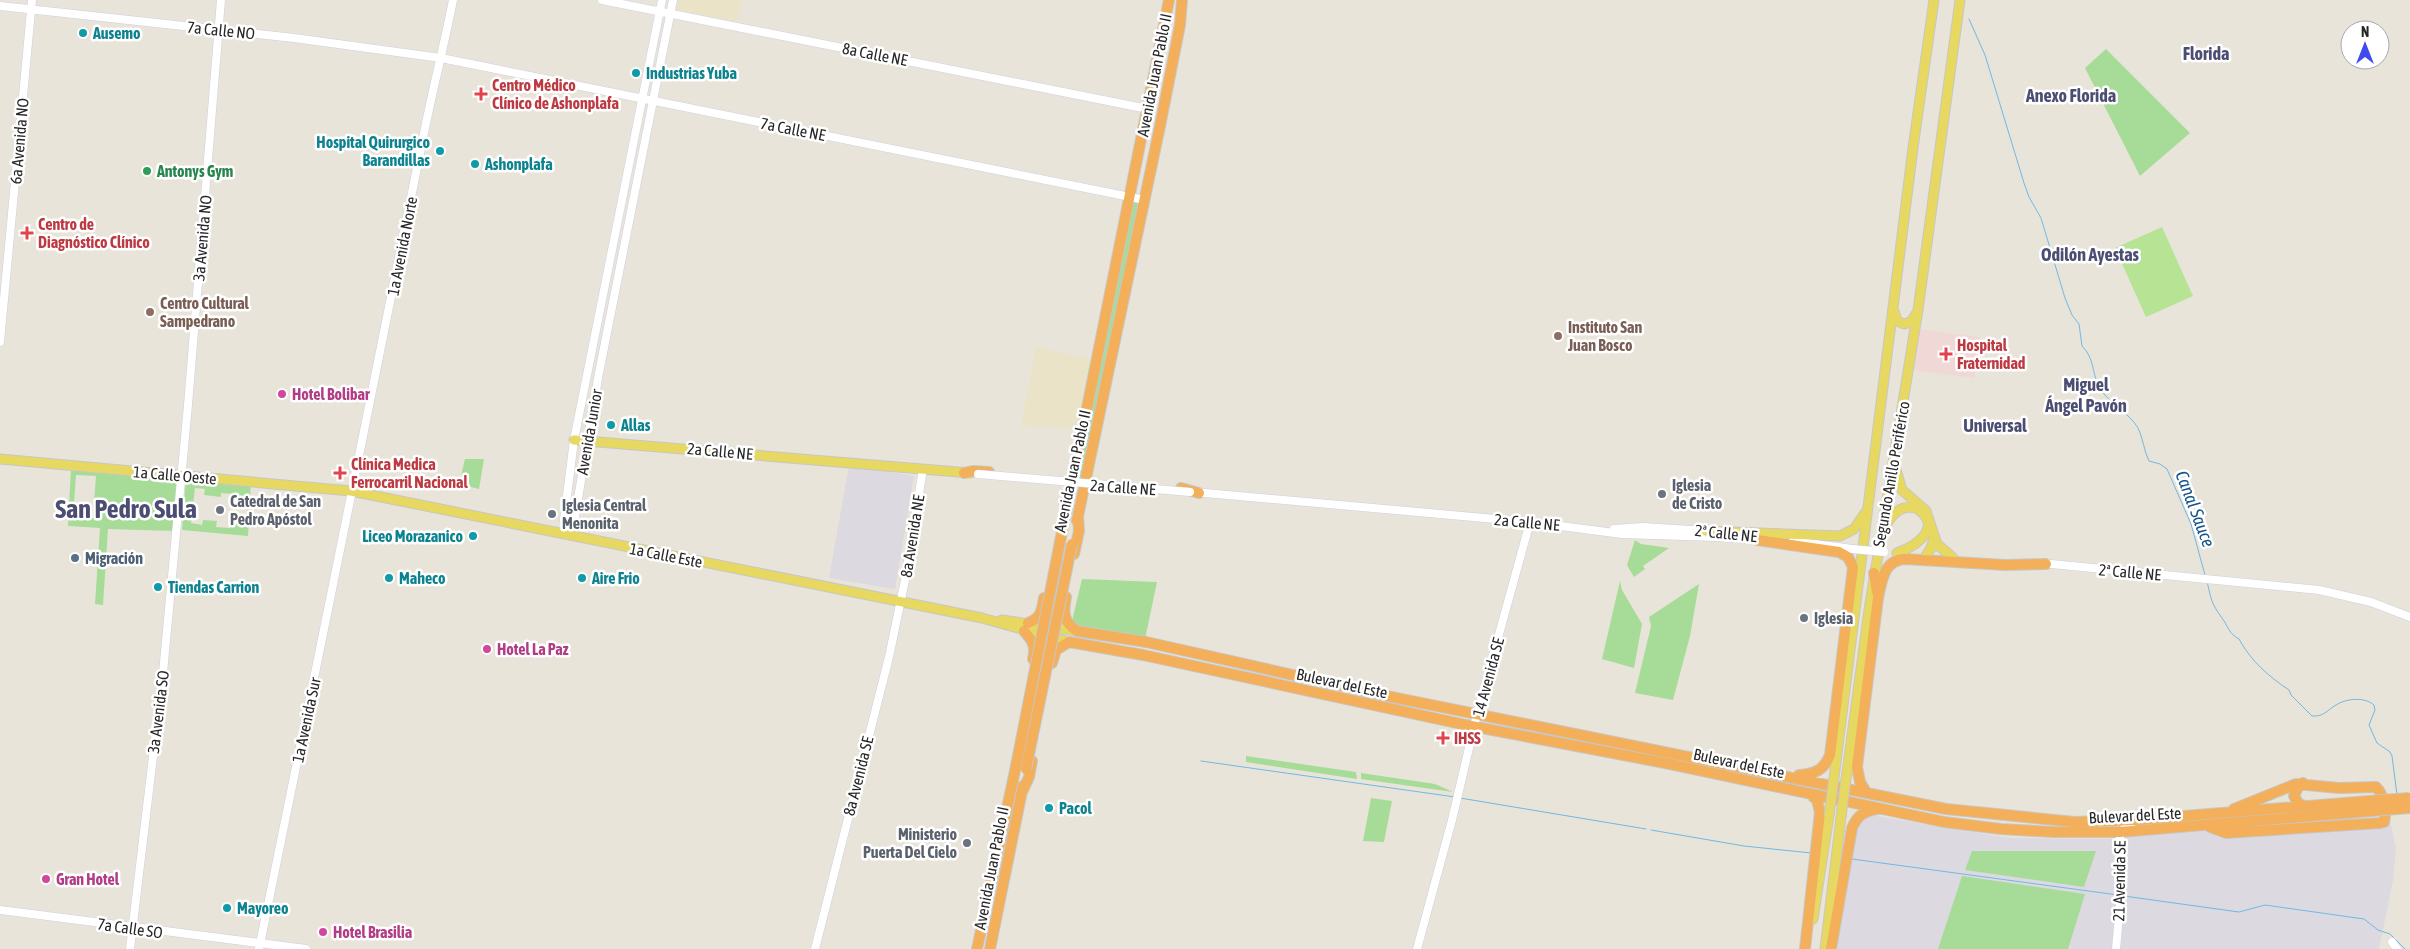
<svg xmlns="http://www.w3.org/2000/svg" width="2410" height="949" viewBox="0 0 2410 949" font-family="'Asap Condensed',sans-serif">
	<rect width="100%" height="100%" fill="#e9e4d9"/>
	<path fill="#dcd9e1" d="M 849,465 L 914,476 L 895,589 L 829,578 Z
		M 1870,815 L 2009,838 L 2107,839 L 2389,816 L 2396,849 L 2393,880 L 2379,949 L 1837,949 L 1856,827 L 1862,819 Z"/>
	<path fill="#eae3c8" d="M 676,0 L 742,0 L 737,22 L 674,9 Z
		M 1036,347 L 1092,359 L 1076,430 L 1021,425 Z"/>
	<path fill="#efd8d6" d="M 1918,329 L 1979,337 L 1974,378 L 1912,370 Z"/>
	<path fill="#a6dc98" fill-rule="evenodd" d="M 2106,49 L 2190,133 L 2140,176 L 2085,68 Z
		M 1130,197 L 1145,200 L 1085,481 L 1073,479 Z
		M 465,459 L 484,459 L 479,489 L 459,484 Z
		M 71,469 L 179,479 L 175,531 L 108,529 L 103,605 L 95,604 L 100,528 L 68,526 ZM 76,475 L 96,476 L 93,518 L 73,517 Z
		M 186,479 L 251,483 L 248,536 L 182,530 ZM 195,488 L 205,489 L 204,495 L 221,497 L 221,493 L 233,494 L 233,497 L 237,498 L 237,501 L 241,501 L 241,506 L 247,506 L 247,515 L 240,515 L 240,520 L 231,523 L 230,528 L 216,527 L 217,521 L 203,520 L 202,525 L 191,523 Z
		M 1635,540 L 1641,544 L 1669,548 L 1643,566 L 1645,569 L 1634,577 L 1627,565 Z
		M 1082,579 L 1157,582 L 1145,639 L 1071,625 Z
		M 1620,581 L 1622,590 L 1642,624 L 1634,668 L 1602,659 Z
		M 1699,584 L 1690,636 L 1673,700 L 1635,693 L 1651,626 L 1649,617 Z
		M 1246,756 L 1356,772 L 1357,779 L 1246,762 Z
		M 1361,773 L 1435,784 L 1453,792 L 1361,779 Z
		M 1371,798 L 1392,801 L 1384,842 L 1363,841 Z
		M 1972,851 L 2096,851 L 2084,887 L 1965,870 Z
		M 1962,876 L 2085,894 L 2068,949 L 1938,949 Z"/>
	<path fill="#b7e394" d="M 2162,227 L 2193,296 L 2146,317 L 2115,248 Z"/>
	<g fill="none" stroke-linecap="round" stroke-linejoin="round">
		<path stroke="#71b8e5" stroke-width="1" d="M 1969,19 L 1985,55 L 2024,183 L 2029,197 L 2041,218 L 2065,298 L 2072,315 L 2079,324 L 2082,346 C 2094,358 2092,371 2098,385 C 2106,402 2129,412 2138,428 C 2143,438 2144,451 2149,461 L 2160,464 L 2167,469 L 2191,524 L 2205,575
			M 2207,581 C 2211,599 2211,603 2222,618 C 2228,626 2229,634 2239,639 C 2251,661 2268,676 2289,690 L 2291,695 L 2312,716 C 2324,717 2327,710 2336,705 C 2347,698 2365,697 2374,705 L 2375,710 L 2369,725 L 2377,743 L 2390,752 L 2392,756 L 2397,795
			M 1201,761 L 1455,797
			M 1460,798 L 1646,829
			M 1651,830 L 1744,846 L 1811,853
			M 1852,859 L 2118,895
			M 2124,896 L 2239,912 L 2265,905 L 2364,919 L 2378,930 L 2390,934 L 2405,949"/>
		<defs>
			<path id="secondary" d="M 602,0 L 1148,109
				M 0,6 L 294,38 L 441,58 L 1145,200
				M 0,342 L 32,0
				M 1194,492 L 1530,522 L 1622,534 L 1716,537 L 1760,540
				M 1614,529 L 1643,527 L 1707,531
				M 567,535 L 574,523 L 598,378 L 673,0
				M 567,535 L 564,520 L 574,440 L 662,0
				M 1793,541 L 1852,549
				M 2041,563 L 2319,590 L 2371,602 L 2410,617
				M 0,910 L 306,949
				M 2392,942 L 2397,949
				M 130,949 L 163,673 L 188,405 L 221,0
				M 259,949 C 314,679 369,408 423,138 C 432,92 444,46 453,0
				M 815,949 L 889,657 L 905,580 L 923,469
				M 1417,949 L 1452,820 L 1477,714 L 1530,522
				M 2116,949 L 2120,904 L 2120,832 L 2134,821"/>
			<path id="primary" d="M 1894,311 L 1897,321 L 1904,324 L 1911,322 L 1916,314
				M 574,440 L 970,473
				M 0,459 L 351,491 L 982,618 L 1069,642
				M 1894,463 L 1902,490 L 1926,511 L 1937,544 L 1953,558
				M 1883,529 C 1891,516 1899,504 1916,508 C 1945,527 1916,546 1897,553
				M 1703,531 L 1840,536 L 1854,529 L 1865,513
				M 1926,556 L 1931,548 L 1934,538
				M 1002,620 L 1077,631
				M 1834,778 L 1913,148 L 1934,0
				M 1846,779 L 1869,610 L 1918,310 L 1960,0
				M 1813,919 L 1829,816
				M 1825,949 L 1841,817"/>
			<path id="highway" d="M 964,473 L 973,471 L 989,472
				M 1181,488 L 1199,493
				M 1077,521 L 1160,126 L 1180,25 L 1182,0
				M 1757,540 L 1839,552 L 1848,557 L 1853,567 L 1830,755 C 1824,770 1815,774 1799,775
				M 1060,542 L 1169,0
				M 1074,554 L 1079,531 L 1078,515
				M 1874,573 L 1877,592
				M 1066,597 C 1063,612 1063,622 1077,631 L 1146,642 L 1387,696 L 1946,809 L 2075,822 L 2136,820 L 2369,801
				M 1028,623 C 1041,618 1042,611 1044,598
				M 1024,631 C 1033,641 1036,646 1033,659
				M 1052,663 L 1056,650 L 1069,642 L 1143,655 L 1466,725 L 1670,764 L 1944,822 L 2001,829 L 2054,832 L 2120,832 L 2371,811
				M 2303,783 L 2298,787 L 2294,796 L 2298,803 L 2304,806
				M 1022,792 L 1029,777 L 1032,761
				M 1866,792 L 1860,782 L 1857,767 L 1878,598 C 1882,580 1884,560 1905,559 L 2005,565 L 2046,564
				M 2210,827 L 2226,833 L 2380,823 L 2384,822 C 2387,810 2384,795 2376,787 L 2339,788 L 2296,784 L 2234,809
				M 977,949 L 1016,766
				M 990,949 L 1023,786
				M 1805,949 L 1820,812 L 1817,800 L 1809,793
				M 1831,949 L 1852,828 C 1857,816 1864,811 1877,809"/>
		</defs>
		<use href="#secondary" stroke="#cecfdf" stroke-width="9"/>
		<use href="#primary" stroke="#c7c7c7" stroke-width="11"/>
		<use href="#highway" stroke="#c7c7c7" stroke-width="12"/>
		<use href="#secondary" stroke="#fff" stroke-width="8"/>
		<use href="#primary" stroke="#e6d860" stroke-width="9"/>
		<use href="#highway" stroke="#f3af59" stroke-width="10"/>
		<defs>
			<path id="secondary-bridge" d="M 978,474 L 1190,492
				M 1852,549 L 1884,552"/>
			<path id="primary-bridge" d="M 1829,816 L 1834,778
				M 1841,817 L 1846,779"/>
			<path id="highway-bridge" d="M 1016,766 L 1060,542
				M 1026,769 L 1072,544
				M 2369,801 L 2409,798
				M 2371,811 L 2410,808"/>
		</defs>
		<use href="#secondary-bridge" stroke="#cecfdf" stroke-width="9" stroke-linecap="butt"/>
		<use href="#primary-bridge" stroke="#c7c7c7" stroke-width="11" stroke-linecap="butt"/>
		<use href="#highway-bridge" stroke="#c7c7c7" stroke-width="12" stroke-linecap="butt"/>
		<use href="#secondary-bridge" stroke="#fff" stroke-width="8"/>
		<use href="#primary-bridge" stroke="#e6d860" stroke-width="9"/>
		<use href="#highway-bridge" stroke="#f3af59" stroke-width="10"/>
	</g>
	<g fill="#0f9aa8" stroke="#fff" stroke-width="2">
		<circle cx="83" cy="33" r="5"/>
		<circle cx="636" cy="73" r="5"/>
		<circle cx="440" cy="151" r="5"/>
		<circle cx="475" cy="164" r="5"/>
		<circle cx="611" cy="425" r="5"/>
		<circle cx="473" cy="536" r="5"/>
		<circle cx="389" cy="578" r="5"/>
		<circle cx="582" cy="578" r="5"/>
		<circle cx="158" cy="587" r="5"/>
		<circle cx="1049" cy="808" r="5"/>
		<circle cx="227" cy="908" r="5"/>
	</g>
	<g fill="#e0444e" stroke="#fff" stroke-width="2">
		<path d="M478.5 86.5h5v5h5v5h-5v5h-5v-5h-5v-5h5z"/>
		<path d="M24.5 225.5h5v5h5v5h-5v5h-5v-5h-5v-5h5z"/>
		<path d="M1943.5 346.5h5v5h5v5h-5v5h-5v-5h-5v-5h5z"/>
		<path d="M337.5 465.5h5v5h5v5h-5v5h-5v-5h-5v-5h5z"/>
		<path d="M1440.5 730.5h5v5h5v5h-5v5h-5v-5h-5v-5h5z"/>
	</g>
	<circle fill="#2e9e5b" stroke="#fff" stroke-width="2" cx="147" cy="171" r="5"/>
	<g fill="#8d6e63" stroke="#fff" stroke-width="2">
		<circle cx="150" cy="312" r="5"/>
		<circle cx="1558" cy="336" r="5"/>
	</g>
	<g fill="#d1479c" stroke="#fff" stroke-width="2">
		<circle cx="282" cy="394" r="5"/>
		<circle cx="487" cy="649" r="5"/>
		<circle cx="46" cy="879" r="5"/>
		<circle cx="323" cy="932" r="5"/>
	</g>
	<g fill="#6b7280" stroke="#fff" stroke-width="2">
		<circle cx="1662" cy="494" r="5"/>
		<circle cx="220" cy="510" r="5"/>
		<circle cx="552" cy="514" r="5"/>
		<circle cx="1804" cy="618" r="5"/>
		<circle cx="967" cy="843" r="5"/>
	</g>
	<circle fill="#5c6f8a" stroke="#fff" stroke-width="2" cx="75" cy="558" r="5"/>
	<g text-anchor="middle" stroke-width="5" stroke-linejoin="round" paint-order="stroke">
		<g font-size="16" fill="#272727" stroke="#fff">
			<text transform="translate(221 30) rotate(6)" y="6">7a Calle NO</text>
			<text transform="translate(875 54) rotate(11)" y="6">8a Calle NE</text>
			<text transform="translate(1154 75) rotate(-79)" y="6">Avenida Juan Pablo II</text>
			<text transform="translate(793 129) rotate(11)" y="6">7a Calle NE</text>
			<text transform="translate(19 141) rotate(-85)" y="6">6a Avenida NO</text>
			<text transform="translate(202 238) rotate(-85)" y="6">3a Avenida NO</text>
			<text transform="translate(402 246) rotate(-79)" y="6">1a Avenida Norte</text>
			<text transform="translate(589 432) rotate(-80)" y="6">Avenida Junior</text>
			<text transform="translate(720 451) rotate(5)" y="6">2a Calle NE</text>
			<text transform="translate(1072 471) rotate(-78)" y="6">Avenida Juan Pablo II</text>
			<text transform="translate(1891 474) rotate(-80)" y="6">Segundo Anillo Periférico</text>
			<text transform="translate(175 475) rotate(5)" y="6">1a Calle Oeste</text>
			<text transform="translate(1123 487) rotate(4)" y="6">2a Calle NE</text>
			<text transform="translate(1527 522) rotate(5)" y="6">2a Calle NE</text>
			<text transform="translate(1726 533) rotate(6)" y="6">2ª Calle NE</text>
			<text transform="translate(912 536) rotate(-81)" y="6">8a Avenida NE</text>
			<text transform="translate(666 555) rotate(11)" y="6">1a Calle Este</text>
			<text transform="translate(2130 572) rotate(5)" y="6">2ª Calle NE</text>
			<text transform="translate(1488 677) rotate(-75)" y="6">14 Avenida SE</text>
			<text transform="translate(1342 683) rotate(12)" y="6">Bulevar del Este</text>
			<text transform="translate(158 712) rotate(-83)" y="6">3a Avenida SO</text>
			<text transform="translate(306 720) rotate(-78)" y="6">1a Avenida Sur</text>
			<text transform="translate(1739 763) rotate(12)" y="6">Bulevar del Este</text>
			<text transform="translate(858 776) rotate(-76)" y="6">8a Avenida SE</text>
			<text transform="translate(2135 815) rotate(-3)" y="6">Bulevar del Este</text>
			<text transform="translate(991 868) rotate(-79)" y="6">Avenida Juan Pablo II</text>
			<text transform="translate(2119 881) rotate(-89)" y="6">21 Avenida SE</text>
			<text transform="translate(130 928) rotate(8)" y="6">7a Calle SO</text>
		</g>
		<g font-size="16" font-weight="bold" fill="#0d838f" stroke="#fff" text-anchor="start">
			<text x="93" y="39">Ausemo</text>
			<text x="646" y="79">Industrias Yuba</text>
			<text x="430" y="148" text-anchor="end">Hospital Quirurgico<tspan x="430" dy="18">Barandillas</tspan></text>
			<text x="485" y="170">Ashonplafa</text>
			<text x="621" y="431">Allas</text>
			<text x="463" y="542" text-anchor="end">Liceo Morazanico</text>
			<text x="399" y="584">Maheco</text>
			<text x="592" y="584">Aire Frio</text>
			<text x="168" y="593">Tiendas Carrion</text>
			<text x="1059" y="814">Pacol</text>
			<text x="237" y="914">Mayoreo</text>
		</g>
		<g font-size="16" font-weight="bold" fill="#be3a42" stroke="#fff" text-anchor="start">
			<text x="492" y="91">Centro Médico<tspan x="492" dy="18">Clínico de Ashonplafa</tspan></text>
			<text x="38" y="230">Centro de<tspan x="38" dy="18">Diagnóstico Clínico</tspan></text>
			<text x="1957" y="351">Hospital<tspan x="1957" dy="18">Fraternidad</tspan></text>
			<text x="351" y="470">Clínica Medica<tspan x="351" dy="18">Ferrocarril Nacional</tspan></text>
			<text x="1454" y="744">IHSS</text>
		</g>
		<g font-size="16" font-weight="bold" fill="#27864d" stroke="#fff" text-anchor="start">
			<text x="157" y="177">Antonys Gym</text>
		</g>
		<g font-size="16" font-weight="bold" fill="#785e54" stroke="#fff" text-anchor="start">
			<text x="160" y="309">Centro Cultural<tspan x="160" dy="18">Sampedrano</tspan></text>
			<text x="1568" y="333">Instituto San<tspan x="1568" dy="18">Juan Bosco</tspan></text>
		</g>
		<g font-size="16" font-weight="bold" fill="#b23c85" stroke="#fff" text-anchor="start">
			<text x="292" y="400">Hotel Bolibar</text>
			<text x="497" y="655">Hotel La Paz</text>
			<text x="56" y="885">Gran Hotel</text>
			<text x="333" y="938">Hotel Brasilia</text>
		</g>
		<g font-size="16" font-weight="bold" fill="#5b616d" stroke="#fff" text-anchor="start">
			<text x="1672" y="491">Iglesia<tspan x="1672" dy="18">de Cristo</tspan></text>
			<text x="230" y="507">Catedral de San<tspan x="230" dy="18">Pedro Apóstol</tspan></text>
			<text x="562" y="511">Iglesia Central<tspan x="562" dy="18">Menonita</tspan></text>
			<text x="1814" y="624">Iglesia</text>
			<text x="957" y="840" text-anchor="end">Ministerio<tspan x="957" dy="18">Puerta Del Cielo</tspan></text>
		</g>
		<g font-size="16" font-weight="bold" fill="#4e5e75" stroke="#fff" text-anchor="start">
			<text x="85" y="564">Migración</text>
		</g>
		<g font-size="18" font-weight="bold" fill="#4b4d73" stroke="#fff">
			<text x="2206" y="60">Florida</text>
			<text x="2071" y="102">Anexo Florida</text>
			<text x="2090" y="261">Odilón Ayestas</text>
			<text x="2086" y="391">Miguel<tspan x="2086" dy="21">Ángel Pavón</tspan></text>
			<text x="1995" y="432">Universal</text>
		</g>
		<g font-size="18" font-style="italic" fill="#15548c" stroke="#fff">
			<text transform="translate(2195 509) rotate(69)" y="6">Canal Sauce</text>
		</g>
		<g font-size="26" font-weight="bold" fill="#4b4d73" stroke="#fff">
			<text x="126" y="518">San Pedro Sula</text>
		</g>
	</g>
	<g transform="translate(2365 45)"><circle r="24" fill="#ffffff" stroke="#a9a9a9"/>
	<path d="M0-4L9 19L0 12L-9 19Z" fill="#414bed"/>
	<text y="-8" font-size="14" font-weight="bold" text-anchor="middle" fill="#272727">N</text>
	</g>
</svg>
